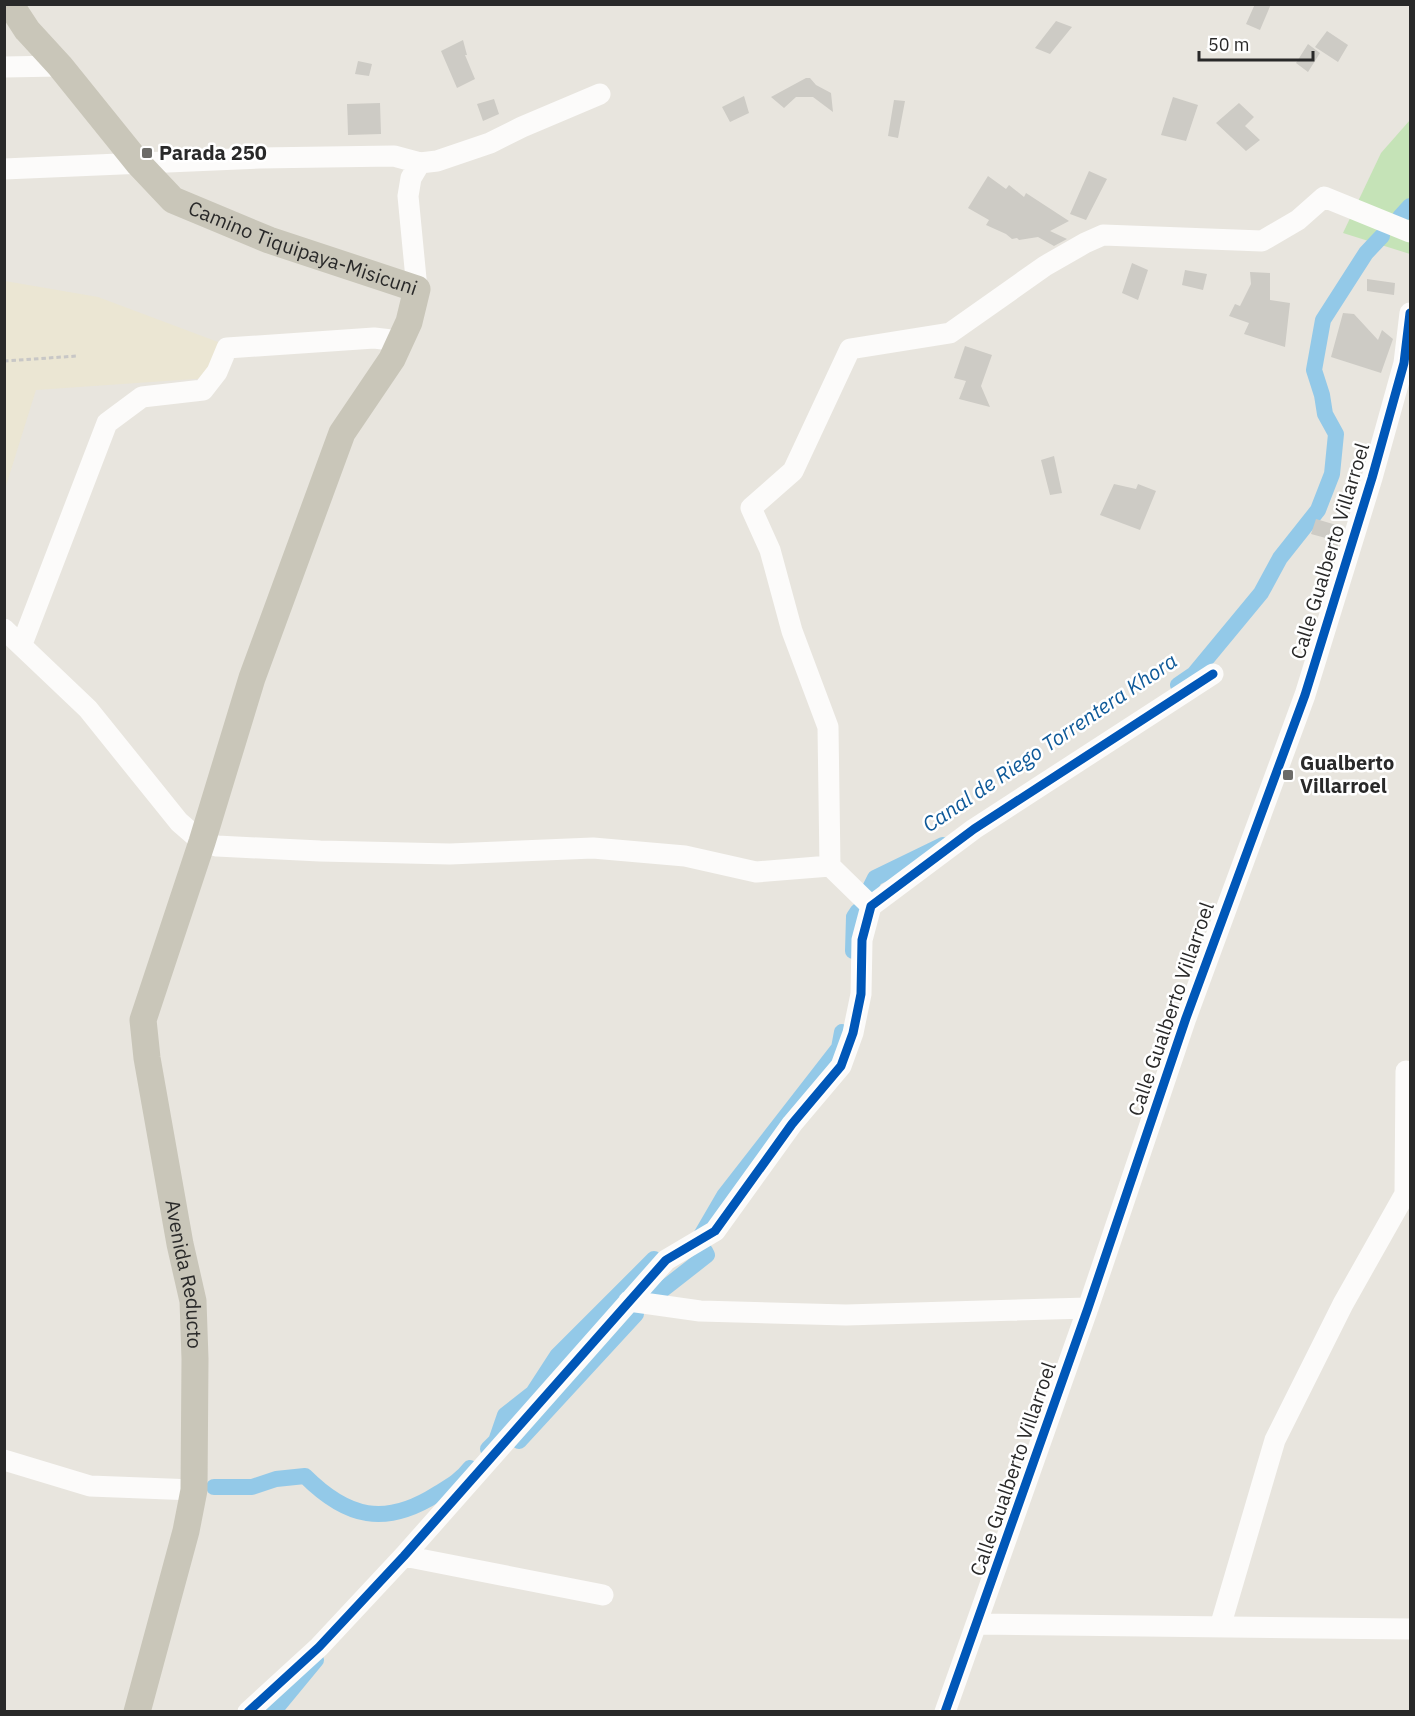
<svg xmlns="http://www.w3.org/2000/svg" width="1415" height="1716" viewBox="0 0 1415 1716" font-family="'IBM Plex Sans',sans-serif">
	<rect width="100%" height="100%" fill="#e8e5de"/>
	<path fill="#ebe6d3" d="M 5,281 L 98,297 L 218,342 L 209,378 L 36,390 L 5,489 Z"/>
	<path fill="#c5e3b7" d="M 1410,120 L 1410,254 L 1343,233 L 1381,153 Z"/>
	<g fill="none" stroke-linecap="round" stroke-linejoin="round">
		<path stroke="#93c9e8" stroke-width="16" d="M 1400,217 L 1410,206
			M 1178,685 L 1194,674 L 1261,593 L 1280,558 L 1318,510 L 1332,474 L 1336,434 L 1325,414 L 1322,395 L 1314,370 L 1323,320 L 1366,253 L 1382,236
			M 870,888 L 875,878 L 943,845
			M 853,951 L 854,917 L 858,911
			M 696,1240 L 699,1239 L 724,1196 L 839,1048 L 842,1032
			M 647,1302 L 707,1255 L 705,1251
			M 519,1441 L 636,1314
			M 488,1449 L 496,1441 L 505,1415 L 533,1393 L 557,1356 L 654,1259
			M 214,1487 L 252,1487 L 276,1479 L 305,1476 C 347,1518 385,1527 437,1494 C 450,1486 461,1480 470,1468
			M 273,1712 L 316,1660"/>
	</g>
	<path fill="#cdcbc5" d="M 1255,4 L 1271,4 L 1260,30 L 1246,24 Z
		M 1056,21 L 1072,27 L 1050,54 L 1035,48 Z
		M 1327,31 L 1348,45 L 1338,62 L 1315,47 Z
		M 463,40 L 467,55 L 465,55 L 475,79 L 457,88 L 441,51 Z
		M 1308,44 L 1320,53 L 1308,72 L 1296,63 Z
		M 358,61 L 372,64 L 369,76 L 355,74 Z
		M 806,78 L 810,78 L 816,85 L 831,93 L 833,112 L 813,97 L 796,97 L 784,108 L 771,97 Z
		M 744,96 L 749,113 L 730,122 L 722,107 Z
		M 1173,97 L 1198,105 L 1186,141 L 1161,135 Z
		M 494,99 L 499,114 L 483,121 L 477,104 Z
		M 894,100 L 905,101 L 898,138 L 888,136 Z
		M 380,103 L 381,134 L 348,135 L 347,104 Z
		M 1239,103 L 1254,117 L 1245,126 L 1260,140 L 1246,151 L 1216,123 Z
		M 1089,171 L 1107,179 L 1086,220 L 1070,214 Z
		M 988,176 L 1006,189 L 1009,185 L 1024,197 L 1026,193 L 1069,221 L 1050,231 L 1067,239 L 1054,246 L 1038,237 L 1019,240 L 1017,238 L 1012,239 L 1006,234 L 986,225 L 989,220 L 968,208 Z
		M 1132,263 L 1148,270 L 1138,300 L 1122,293 Z
		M 1185,270 L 1207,274 L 1203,290 L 1182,285 Z
		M 1250,272 L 1270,273 L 1270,300 L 1290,303 L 1285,347 L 1244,334 L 1249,323 L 1229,316 L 1235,304 L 1240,306 L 1251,284 Z
		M 1367,279 L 1395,283 L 1394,295 L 1367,291 Z
		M 1343,313 L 1354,314 L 1378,340 L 1382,330 L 1393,339 L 1381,373 L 1331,357 Z
		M 965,346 L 992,355 L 981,386 L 990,407 L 959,399 L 966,381 L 954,378 Z
		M 1054,456 L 1062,493 L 1050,495 L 1041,460 Z
		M 1114,484 L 1136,489 L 1138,484 L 1156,491 L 1140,530 L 1100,515 Z
		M 1316,519 L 1343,527 L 1336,552 L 1329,550 L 1333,540 L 1311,534 Z"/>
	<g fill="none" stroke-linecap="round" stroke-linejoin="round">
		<path stroke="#c8c7c6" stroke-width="3" stroke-dasharray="4.5 3" stroke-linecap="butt" d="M 4,361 L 77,356"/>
		<path stroke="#fcfbfa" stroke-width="21" d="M 4,67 L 60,66
			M 4,169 L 259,158 L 394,156 L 420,163
			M 417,289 L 408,196 L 411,178 L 420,163 L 437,161 L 490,143 L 522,127 L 600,94
			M 4,629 L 88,709 L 179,822 L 202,842 L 217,846 L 320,851 L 450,854 L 593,848 L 685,856 L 756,872 L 830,866
			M 22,644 L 107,423 L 142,397 L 203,390 L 217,372 L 227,348 L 374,338 L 400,341
			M 871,906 L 830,866 L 828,727 L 792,631 L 770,550 L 751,508 L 793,471 L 850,349 L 950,333 L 1045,266 L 1085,243 L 1103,235 L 1262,241 L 1298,220 L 1324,197 L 1410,232
			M 629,1301 L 700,1311 L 846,1315 L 1088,1308
			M 4,1460 L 90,1486 L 194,1490
			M 404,1556 L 603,1595
			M 977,1624 L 1410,1629
			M 1220,1627 L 1275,1440 L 1343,1304 L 1405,1194 L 1406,1071
			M 248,1712 L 319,1647 L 404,1556 L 666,1260 L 715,1231 L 792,1124 L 841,1066 L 853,1033 L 861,994 L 862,940 L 871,906 L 974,829 L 1213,674
			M 945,1712 L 1088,1308 L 1186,1018 L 1305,695 L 1372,478 L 1404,363 L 1410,313"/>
		<path stroke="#c9c6b9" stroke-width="27" id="s1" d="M 10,4 L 27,30 L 60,66 L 139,164 L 173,200 L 269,240 L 417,289 L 409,322 L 392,359 L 342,433 L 252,678 L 202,842 L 143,1020 L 147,1058 L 180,1244 L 193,1301 L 195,1359 L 194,1490 L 186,1531 L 137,1712"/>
		<defs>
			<path id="cycleway" d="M 248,1712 L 319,1647 L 404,1556 L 666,1260 L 715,1231 L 792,1124 L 841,1066 L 853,1033 L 861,994 L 862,940 L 871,906 L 974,829 L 1213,674
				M 945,1712 L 1088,1308 L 1186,1018 L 1305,695 L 1372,478 L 1404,363 L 1410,313"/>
		</defs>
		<use href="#cycleway" stroke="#fff" stroke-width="13"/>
		<use href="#cycleway" stroke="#0057b8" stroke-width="9"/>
	</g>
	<g fill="#6c6b68" stroke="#fff" stroke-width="2">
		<rect x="141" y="147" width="12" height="12" rx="3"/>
		<rect x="1282" y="769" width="12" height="12" rx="3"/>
	</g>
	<g text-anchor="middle" stroke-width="5" stroke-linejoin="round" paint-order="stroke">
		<g font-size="20" font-weight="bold" fill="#292929" stroke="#fff" text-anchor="start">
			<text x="159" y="160">Parada 250</text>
			<text x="1300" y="770">Gualberto<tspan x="1300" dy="23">Villarroel</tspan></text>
		</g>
		<g font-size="20" fill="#292929" stroke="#fff">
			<text dy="7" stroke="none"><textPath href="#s1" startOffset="394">Camino Tiquipaya-Misicuni</textPath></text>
			<text transform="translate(1330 551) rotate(-73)" y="7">Calle Gualberto Villarroel</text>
			<text transform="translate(1171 1009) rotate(-71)" y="7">Calle Gualberto Villarroel</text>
			<text dy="7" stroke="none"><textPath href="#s1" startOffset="1557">Avenida Reducto</textPath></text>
			<text transform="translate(1013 1469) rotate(-71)" y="7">Calle Gualberto Villarroel</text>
		</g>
		<g font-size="21" font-style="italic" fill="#0e5998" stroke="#fff">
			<text transform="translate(1050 743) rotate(-34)" y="7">Canal de Riego Torrentera Khora</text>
		</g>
	</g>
	<rect width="1415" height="1716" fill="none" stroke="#292929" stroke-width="12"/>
	<path d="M1199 51v9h114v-9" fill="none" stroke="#292929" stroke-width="3"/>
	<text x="1208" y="51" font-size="18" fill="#292929" stroke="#ffffff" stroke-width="4.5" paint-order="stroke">50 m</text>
</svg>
